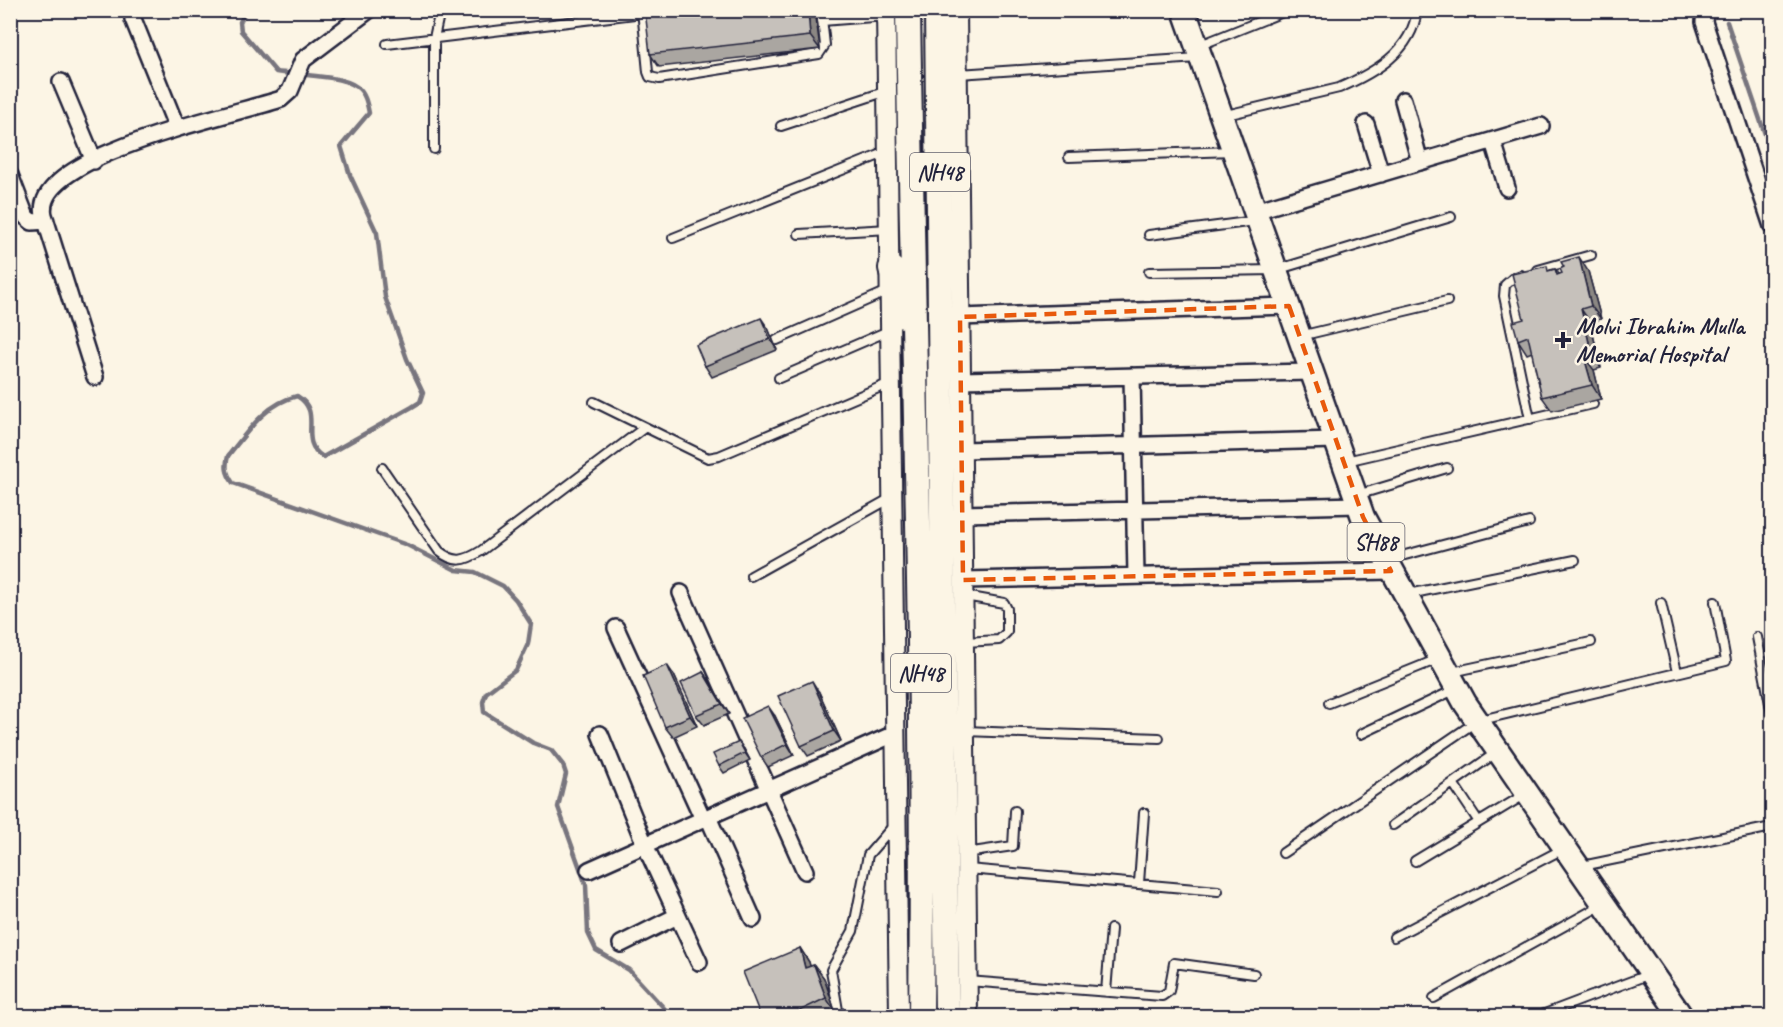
<svg xmlns="http://www.w3.org/2000/svg" width="1783" height="1027" viewBox="0 0 1783 1027" font-family="Caveat,sans-serif">
	<rect width="100%" height="100%" fill="#fcf5e5"/>
	<filter id="ink" filterUnits="userSpaceOnUse"><feTurbulence type="fractalNoise" baseFrequency=".0167" numOctaves="2"/><feDisplacementMap in="SourceGraphic" scale="12" xChannelSelector="R" yChannelSelector="G"/><feConvolveMatrix kernelMatrix="1 2 1 2 8 2 1 2 1" color-interpolation-filters="sRGB"/></filter>
	<g filter="url(#ink)">
		<g fill="none" stroke-linecap="round" stroke-linejoin="round">
			<path stroke="#78757e" stroke-width="4.5" d="M 246,10 L 240,22 L 241,31 L 276,72 C 297,75 341,75 357,87 C 365,93 367,103 369,113 L 341,146 L 350,175 L 377,233 L 385,297 L 407,359 L 423,393 L 420,402 L 412,407 L 323,457 C 296,440 325,413 297,396 C 265,404 248,431 228,456 C 225,467 226,473 233,483 L 407,545 L 456,570 L 475,572 L 503,586 L 516,600 L 531,624 L 528,644 L 516,670 L 486,693 L 483,702 L 484,712 L 533,743 L 551,750 L 563,765 L 566,774 L 558,807 L 586,885 L 588,933 L 596,950 L 629,970 L 664,1008 L 669,1016
				M 1727,22 L 1772,155"/>
			<defs>
				<path id="service" d="M 583,10 L 584,20
					M 642,10 L 648,72 L 650,77 L 659,79 L 819,54 L 825,45 L 821,10
					M 822,21 L 886,16
					M 387,44 L 643,13
					M 1198,46 L 1288,10
					M 959,74 L 1198,58
					M 1222,116 L 1339,88 C 1374,73 1412,52 1417,10
					M 781,126 L 887,91
					M 434,149 L 434,38 L 440,10
					M 1069,157 L 1232,151
					M 799,234 L 890,229
					M 1149,235 L 1255,221
					M 673,238 L 887,152
					M 1538,270 L 1591,255
					M 1149,272 L 1276,270 L 1451,217
					M 1521,275 L 1513,278 L 1505,285 L 1504,296 L 1530,419
					M 1300,336 L 1447,301
					M 777,340 L 888,291
					M 779,378 L 888,331
					M 594,402 L 708,458 L 719,456 L 890,383
					M 1346,461 L 1593,404
					M 382,468 L 439,551 C 455,564 465,561 481,551 L 644,428
					M 1357,495 L 1447,468
					M 1390,559 L 1529,522
					M 751,576 L 891,498
					M 1409,594 L 1575,560
					M 1661,603 L 1677,672
					M 1757,637 L 1772,714
					M 965,642 L 999,640 L 1007,632 L 1007,609 L 1004,603 L 965,596
					M 1452,672 L 1591,642
					M 1329,703 L 1438,659
					M 965,731 L 1159,738
					M 1361,734 L 1454,690
					M 1453,783 L 1479,822
					M 1393,825 L 1497,752
					M 966,853 L 1013,846 L 1015,811
					M 1283,853 L 1477,721 L 1726,661 L 1715,602
					M 1415,861 L 1524,795
					M 1582,866 L 1772,827
					M 968,869 L 1218,891
					M 1139,883 L 1144,813
					M 1394,937 L 1563,849
					M 968,981 L 1162,996 L 1169,991 L 1174,963 L 1254,974
					M 1106,992 L 1111,929
					M 1434,998 L 1602,905
					M 839,1016 L 831,970 L 853,931 L 868,855 L 894,825
					M 1539,1016 L 1650,974"/>
				<path id="minor" d="M 1705,10 L 1704,22 L 1772,226
					M 133,19 L 177,128
					M 61,82 L 94,161
					M 1403,100 L 1420,162
					M 1366,124 L 1381,174
					M 1493,141 L 1507,188
					M 10,175 L 26,217 L 32,222 L 46,221
					M 1255,211 L 1541,126
					M 960,317 L 1289,306
					M 1132,376 L 1136,576
					M 95,377 L 44,215 C 30,155 239,114 281,99 L 290,91 L 303,60 L 369,10
					M 961,380 L 1312,372
					M 962,450 L 1336,440
					M 962,514 L 1359,505
					M 963,580 L 1391,571
					M 681,593 L 805,871
					M 616,628 L 703,819
					M 600,734 L 645,845 L 699,962
					M 708,817 L 753,919
					M 589,870 L 894,734
					M 621,944 L 677,916"/>
				<path id="tertiary" d="M 886,10 L 899,1016
					M 957,10 L 968,1016"/>
				<path id="primary" d="M 1184,10 L 1363,517 L 1465,703 L 1681,1016"/>
				<path id="trunk" d="M 908,10 C 913,346 925,681 921,1016
					M 937,10 L 947,1016
					M 891,268 L 903,316"/>
			</defs>
			<use href="#service" stroke="#22223b" stroke-width="12"/>
			<use href="#minor" stroke="#22223b" stroke-width="20"/>
			<use href="#tertiary" stroke="#22223b" stroke-width="22"/>
			<use href="#primary" stroke="#22223b" stroke-width="27"/>
			<use href="#trunk" stroke="#22223b" stroke-width="28"/>
			<use href="#service" stroke="#fcf5e5" stroke-width="8"/>
			<use href="#minor" stroke="#fcf5e5" stroke-width="15"/>
			<use href="#tertiary" stroke="#fcf5e5" stroke-width="18"/>
			<use href="#primary" stroke="#fcf5e5" stroke-width="22"/>
			<use href="#trunk" stroke="#fcf5e5" stroke-width="24"/>
		</g>
		<path fill="#aaa6a1" stroke="#22223b" stroke-width="1.5" d="M 815,10 L 820,49 L 659,67 L 650,54 Z
			M 1555,269 L 1559,274 L 1588,271 L 1601,319 L 1590,322 L 1601,368 L 1594,370 L 1601,399 L 1552,411 L 1542,397 L 1532,352 L 1527,354 L 1518,340 L 1524,319 L 1550,270 Z
			M 768,328 L 777,350 L 712,377 L 705,366 Z
			M 703,672 L 729,714 L 704,725 L 696,715 Z
			M 674,675 L 697,726 L 673,737 L 665,727 Z
			M 819,692 L 841,741 L 808,756 L 801,746 Z
			M 775,716 L 794,755 L 768,767 L 761,757 Z
			M 744,749 L 750,760 L 724,773 L 719,766 Z
			M 800,948 L 809,962 L 810,966 L 814,965 L 824,978 L 835,1011 L 825,1017 L 761,1017 Z"/>
		<path fill="#8b8783" stroke="#22223b" stroke-width="1.5" d="M 808,10 L 815,10 L 820,49 L 810,36 Z
			M 1579,257 L 1588,271 L 1601,319 L 1591,306 Z
			M 1581,309 L 1590,322 L 1601,368 L 1592,355 Z
			M 761,318 L 768,328 L 777,350 L 770,339 Z
			M 1584,357 L 1594,370 L 1601,399 L 1592,385 Z
			M 667,665 L 674,675 L 697,726 L 690,716 Z
			M 703,672 L 710,682 L 729,714 L 722,704 Z
			M 812,681 L 819,692 L 841,741 L 834,731 Z
			M 768,706 L 775,716 L 794,755 L 787,744 Z
			M 739,742 L 744,749 L 750,760 L 745,753 Z
			M 800,948 L 809,962 L 814,982 L 805,968 Z
			M 814,965 L 824,978 L 835,1011 L 826,998 Z"/>
		<path fill="#c6c1bb" stroke="#22223b" stroke-width="1.5" d="M 645,10 L 808,10 L 810,36 L 650,54 Z
			M 1579,257 L 1591,306 L 1581,309 L 1592,355 L 1584,357 L 1592,385 L 1542,397 L 1528,336 L 1518,340 L 1513,322 L 1524,319 L 1512,274 L 1547,266 L 1548,271 L 1555,269 L 1557,275 L 1562,273 L 1560,269 L 1564,267 L 1561,262 Z
			M 761,318 L 770,339 L 705,366 L 696,345 Z
			M 667,665 L 690,716 L 665,727 L 643,676 Z
			M 703,672 L 722,704 L 696,715 L 681,683 Z
			M 812,681 L 834,731 L 801,746 L 778,696 Z
			M 768,706 L 787,744 L 761,757 L 742,718 Z
			M 739,742 L 745,753 L 719,766 L 713,754 Z
			M 800,948 L 805,968 L 814,965 L 826,998 L 799,1011 L 802,1017 L 761,1017 L 743,972 Z"/>
	</g>
	<path fill="none" stroke="#e8590c" stroke-width="4.5" stroke-dasharray="12 8" stroke-linejoin="round" d="M 1289,306 L 1363,517 L 1391,571 L 963,580 L 960,317 Z"/>
	<path fill="#22223b" stroke="#fcf5e5" stroke-width="2" d="M1560 331h6v6h6v6h-6v6h-6v-6h-6v-6h6z"/>
	<g text-anchor="middle" stroke-width="5" stroke-linejoin="round" paint-order="stroke">
		<g fill="#fcf5e5" stroke="#63616e" stroke-width="1.5">
			<rect x="910" y="153" width="60" height="38" rx="4.5"/>
			<rect x="1347.5" y="523" width="57" height="38" rx="4.5"/>
			<rect x="891" y="654" width="60" height="38" rx="4.5"/>
		</g>
		<g font-size="22" font-weight="bold" fill="#22223b">
			<text x="940" y="180">NH48</text>
			<text x="1376" y="550">SH88</text>
			<text x="921" y="681">NH48</text>
		</g>
		<g font-size="24" font-weight="bold" fill="#22223b" stroke="#fcf5e5" text-anchor="start">
			<text x="1576" y="334">Molvi Ibrahim Mulla<tspan x="1576" dy="28">Memorial Hospital</tspan></text>
		</g>
	</g>
	<rect width="1783" height="1027" fill="none" stroke="#fcf5e5" stroke-width="36"/>
	<rect x="18" y="18" width="1747" height="991" fill="none" stroke="#22223b" stroke-width="2" filter="url(#ink)"/>
</svg>
